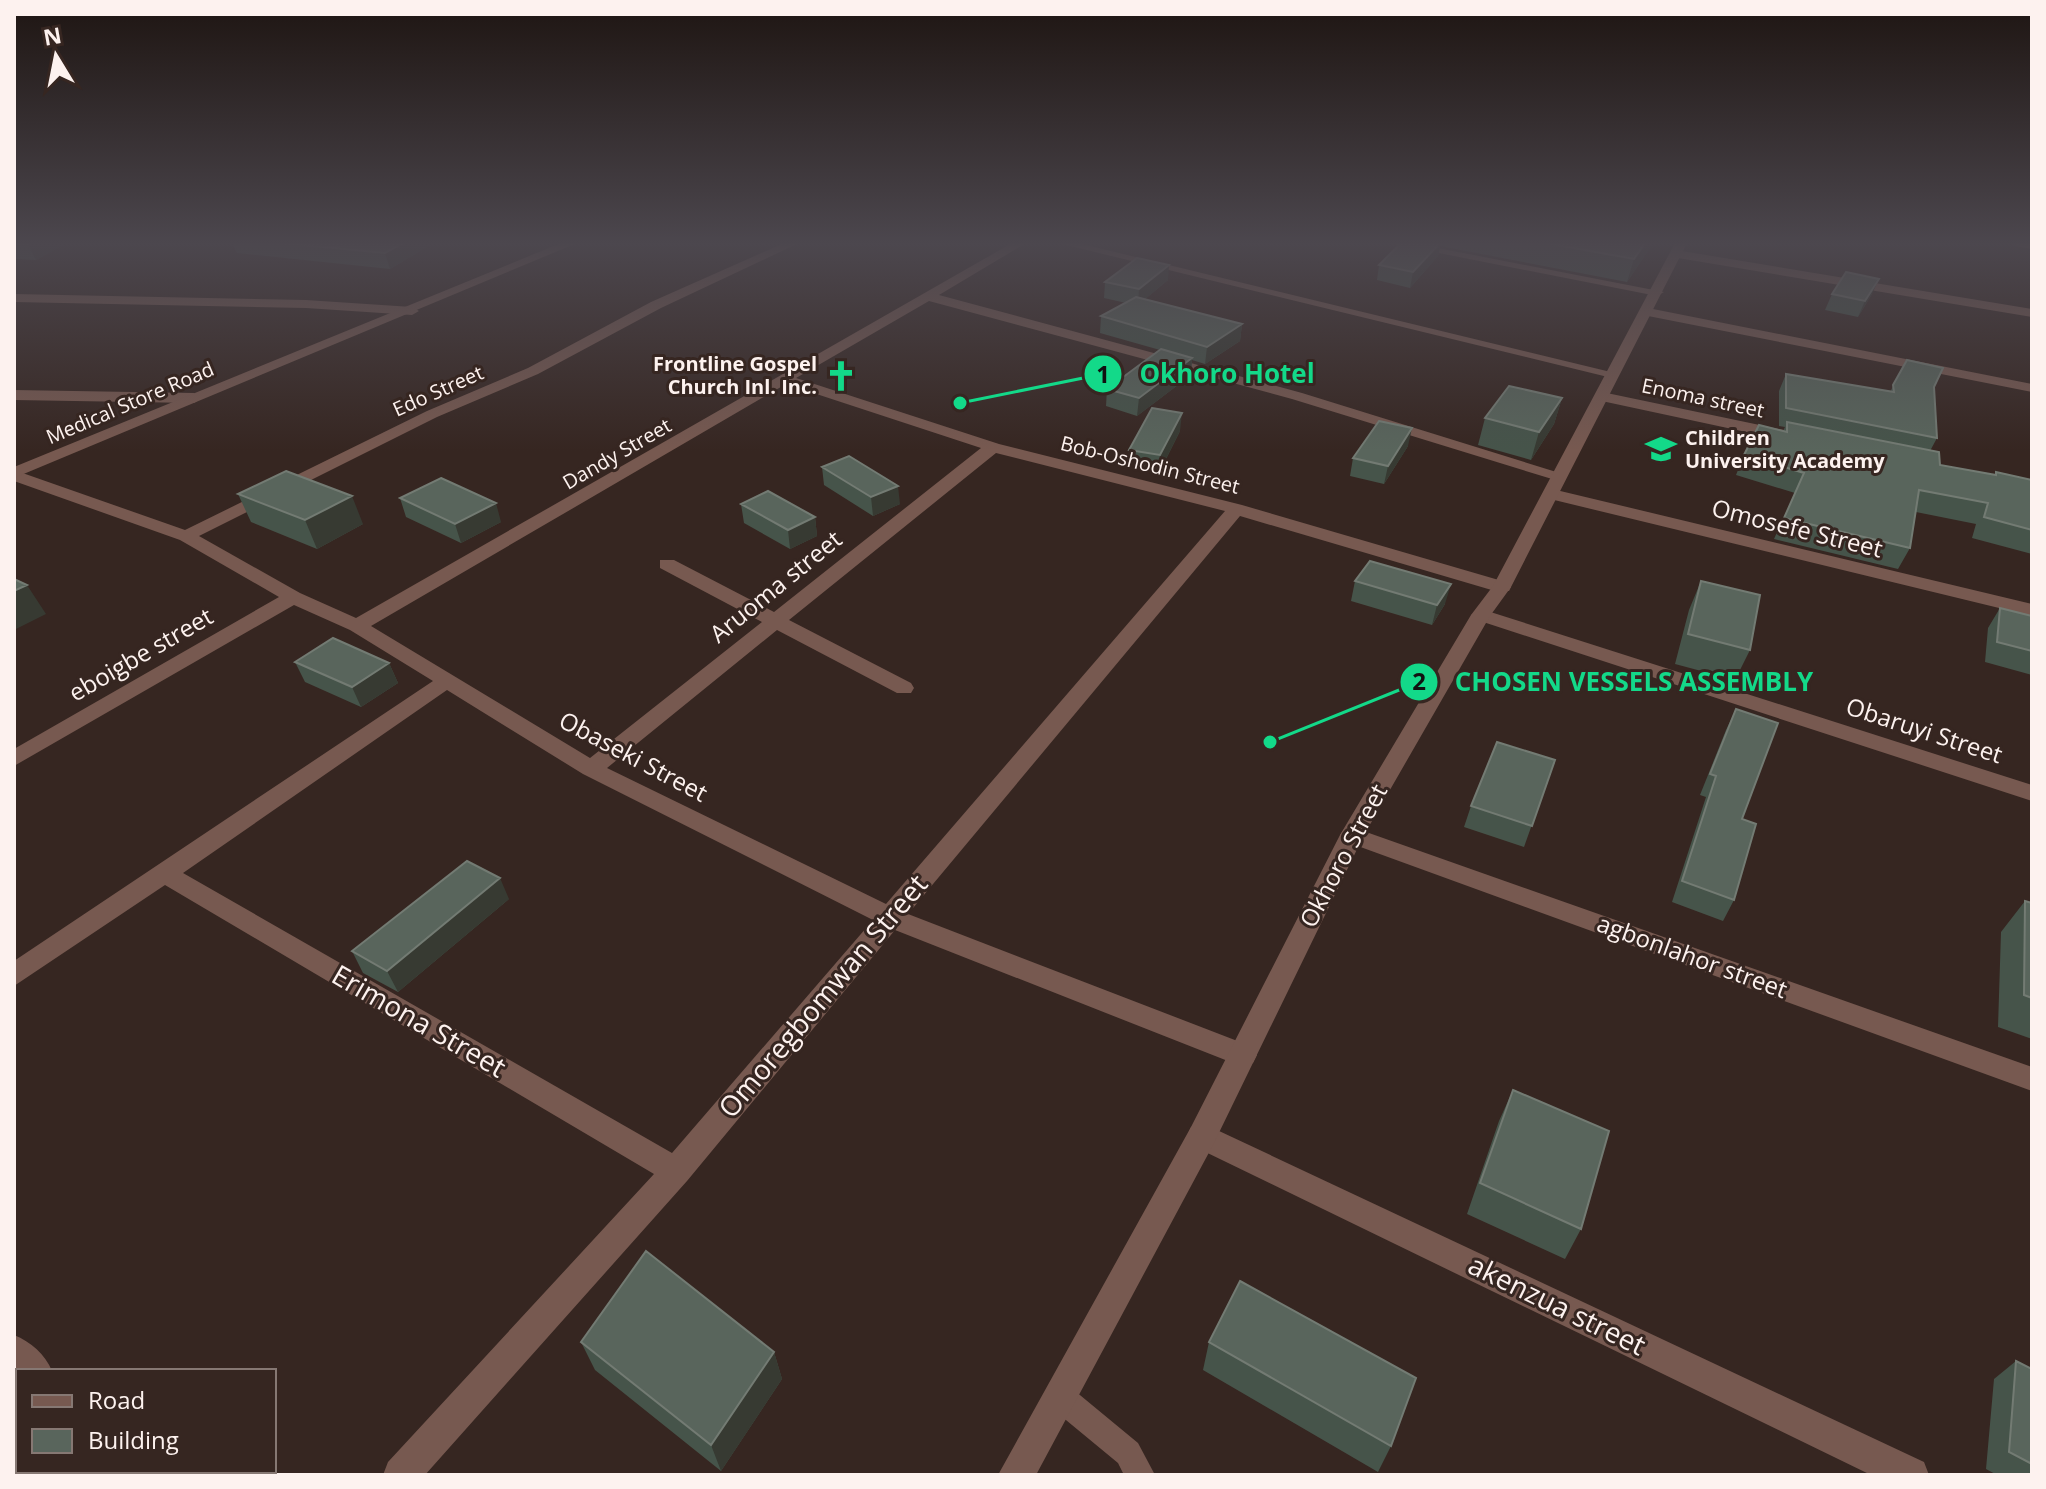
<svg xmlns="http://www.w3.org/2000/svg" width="2046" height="1489" viewBox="0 0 2046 1489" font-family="'Open Sans',sans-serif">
	<rect width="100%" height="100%" fill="#362621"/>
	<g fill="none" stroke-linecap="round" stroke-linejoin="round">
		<path fill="#775950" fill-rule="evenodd" d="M 1059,1382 L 1069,1386 L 1138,1443 L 1155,1475 L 1124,1475 L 1118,1463 L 1049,1406 L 1045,1396 L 1049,1386 Z"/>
		<path fill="#775950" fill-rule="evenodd" d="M 784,243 L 799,243 L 661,308 L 538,374 L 437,417 L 199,536 L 300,593 L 356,618 L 1012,243 L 1026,243 L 939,295 L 1302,393 L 1566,475 L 1564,479 L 1552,479 L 1292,399 L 929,301 L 796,378 L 999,444 L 1242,505 L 1509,583 L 1511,587 L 1509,591 L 1495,591 L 1240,516 L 908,914 L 1253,1047 L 1257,1055 L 1253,1063 L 1243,1067 L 1233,1063 L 895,930 L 687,1181 L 425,1475 L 383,1475 L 388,1462 L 654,1174 L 165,885 L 14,986 L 14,961 L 433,681 L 350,630 L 294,605 L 14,766 L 14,749 L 279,597 L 180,540 L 14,481 L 14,470 L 185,530 L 427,411 L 528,368 L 651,302 ZM 786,384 L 981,448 L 774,612 L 674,560 L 660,560 L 660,568 L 762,622 L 590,758 L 371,626 ZM 996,453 L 1225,511 L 886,904 L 607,768 L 777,630 L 897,693 L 911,693 L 914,688 L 911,683 L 789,620 ZM 447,690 L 583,774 L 873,920 L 672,1153 L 183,873 Z
			M 1058,243 L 1078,243 L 1619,374 L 1612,378 Z
			M 1388,243 L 1412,243 L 1664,292 L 1657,296 Z
			M 2013,243 L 2032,243 L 2032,249 L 2015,246 Z
			M 1676,250 L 2032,309 L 2032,317 L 1672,257 L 1670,254 Z
			M 14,294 L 306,300 L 412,307 L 419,311 L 412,315 L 306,308 L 14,302 Z
			M 1648,308 L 2032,384 L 2032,392 L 1643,315 L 1643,309 Z
			M 14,390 L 194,393 L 202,398 L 194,403 L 14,400 Z
			M 1602,392 L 1784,430 L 1792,435 L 1784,440 L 1597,400 L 1597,394 Z
			M 1552,489 L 2032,604 L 2032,616 L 1546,498 L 1546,490 Z
			M 1481,609 L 2032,785 L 2032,801 L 1474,619 L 1471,615 Z
			M 1352,827 L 2032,1067 L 2032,1091 L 1344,841 L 1340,835 L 1344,829 Z
			M 1202,1123 L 1924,1462 L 1929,1475 L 1871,1475 L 1191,1145 L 1187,1136 L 1191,1127 Z
			M 14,1335 C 31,1342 45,1354 52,1371 L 18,1371 L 18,1379 L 14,1375 Z
			M 125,1471 L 164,1471 L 165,1475 L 126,1475 Z"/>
		<path fill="#775950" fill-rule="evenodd" d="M 561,243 L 577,243 L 14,478 L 14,467 Z
			M 1675,243 L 1687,243 L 1511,587 L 1490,616 L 1364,835 L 1213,1145 L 1036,1475 L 998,1475 L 1191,1127 L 1340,835 L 1471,615 L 1493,586 Z"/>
	</g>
	<path fill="#46544a" d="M 14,243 L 67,243 L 36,260 L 14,259 Z
		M 232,243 L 430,243 L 430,245 L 390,269 L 237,253 Z
		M 1401,243 L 1651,243 L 1650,248 L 1627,282 L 1440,246 L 1438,256 L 1410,288 L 1377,280 L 1379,265 Z
		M 1168,280 L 1145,299 L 1242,324 L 1240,341 L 1205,364 L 1192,360 L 1191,375 L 1137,416 L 1106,406 L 1107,389 L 1160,350 L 1100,333 L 1101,316 L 1126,303 L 1104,298 L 1105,282 Z
		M 1832,294 L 1872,294 L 1858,317 L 1825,310 Z
		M 1907,360 L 1934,387 L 1937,438 L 1930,451 L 1940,465 L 1995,475 L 2032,480 L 2032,554 L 1972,538 L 1976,524 L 1916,512 L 1910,548 L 1898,569 L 1774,539 L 1795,493 L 1736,475 L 1744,455 L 1783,431 L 1785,427 L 1779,426 L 1779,391 L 1786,374 L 1890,392 Z
		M 1562,398 L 1554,424 L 1531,460 L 1478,445 L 1485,418 Z
		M 1180,431 L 1159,473 L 1127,468 L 1129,450 Z
		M 1408,446 L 1384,484 L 1350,476 L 1353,458 Z
		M 822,467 L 900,504 L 873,516 L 824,485 Z
		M 238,494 L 363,524 L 317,549 L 251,522 Z
		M 400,498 L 501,522 L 461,543 L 406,517 Z
		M 741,504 L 815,517 L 817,536 L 790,549 L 744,523 Z
		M 1355,581 L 1445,604 L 1432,625 L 1351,601 Z
		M 1701,581 L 1750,650 L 1735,680 L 1675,664 L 1689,610 Z
		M 2000,608 L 2032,616 L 2032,675 L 1985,662 L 1988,628 Z
		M 295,662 L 389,663 L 398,683 L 361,707 L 305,682 Z
		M 1736,709 L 1742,819 L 1734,900 L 1723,921 L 1672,902 L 1706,797 L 1700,795 L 1726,730 Z
		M 1555,760 L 1524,847 L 1464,827 L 1471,806 Z
		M 509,899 L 398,992 L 363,973 L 352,951 Z
		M 2025,901 L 2032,903 L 2032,1039 L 1998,1027 L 2001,932 Z
		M 1513,1090 L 1581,1229 L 1565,1259 L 1467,1214 L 1499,1121 Z
		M 581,1342 L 774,1352 L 782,1379 L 721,1471 L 595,1370 Z
		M 1209,1342 L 1391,1446 L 1378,1472 L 1203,1370 Z
		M 2016,1361 L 2032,1369 L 2032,1475 L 1997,1475 L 1986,1469 L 1994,1379 Z"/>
	<path fill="#373a32" d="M 31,243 L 67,243 L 36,260 L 28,244 Z
		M 403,243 L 430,243 L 430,245 L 390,269 L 385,253 Z
		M 1440,243 L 1441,243 L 1438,256 L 1410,288 L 1413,272 Z
		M 1645,243 L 1651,243 L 1650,248 L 1627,282 L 1634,259 Z
		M 1169,265 L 1168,280 L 1138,305 L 1139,289 Z
		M 1879,279 L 1872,294 L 1858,317 L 1865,301 Z
		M 1242,324 L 1240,341 L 1205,364 L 1207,347 Z
		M 1192,358 L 1191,375 L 1137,416 L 1139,398 Z
		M 1562,398 L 1554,424 L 1531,460 L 1539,432 Z
		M 1182,413 L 1180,431 L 1159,473 L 1160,455 Z
		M 1412,428 L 1408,446 L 1384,484 L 1388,466 Z
		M 898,486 L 900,504 L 873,516 L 871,497 Z
		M 352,496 L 363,524 L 317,549 L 305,520 Z
		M 496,503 L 501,522 L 461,543 L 455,524 Z
		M 815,517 L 817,536 L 790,549 L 788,530 Z
		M 1451,584 L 1445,604 L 1432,625 L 1437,605 Z
		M 27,585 L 46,614 L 14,630 L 14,591 Z
		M 389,663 L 398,683 L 361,707 L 352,687 Z
		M 500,878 L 509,899 L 398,992 L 387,971 Z
		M 774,1352 L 782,1379 L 721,1471 L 711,1445 Z"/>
	<path fill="#59655c" stroke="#737b73" stroke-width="2" d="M 14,243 L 31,243 L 28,244 L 14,244 Z
		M 282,243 L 403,243 L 385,253 Z
		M 1401,243 L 1440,243 L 1413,272 L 1379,265 Z
		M 1546,243 L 1645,243 L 1634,259 Z
		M 1137,258 L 1169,265 L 1139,289 L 1105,282 Z
		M 1846,272 L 1879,279 L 1865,301 L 1832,294 Z
		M 1136,297 L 1242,324 L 1207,347 L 1101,316 Z
		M 1161,349 L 1192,358 L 1139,398 L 1107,389 Z
		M 1907,360 L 1943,368 L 1934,387 L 1937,438 L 1786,408 L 1786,374 L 1894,392 L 1893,385 Z
		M 1509,386 L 1562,398 L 1539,432 L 1485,418 Z
		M 1152,408 L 1182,413 L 1160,455 L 1129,450 Z
		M 1379,421 L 1412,428 L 1388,466 L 1353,458 Z
		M 1787,422 L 1939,452 L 1940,465 L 1996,475 L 1996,472 L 2032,480 L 2032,530 L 1984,517 L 1988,503 L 1919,490 L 1910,548 L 1784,518 L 1804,473 L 1744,455 L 1759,425 L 1787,432 Z
		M 849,456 L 898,486 L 871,497 L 822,467 Z
		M 286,471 L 352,496 L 305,520 L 238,494 Z
		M 441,478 L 496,503 L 455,524 L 400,498 Z
		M 768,491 L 815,517 L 788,530 L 741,504 Z
		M 1370,561 L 1451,584 L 1437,605 L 1355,581 Z
		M 14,579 L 27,585 L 14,591 Z
		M 1701,581 L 1760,595 L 1750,650 L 1688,634 Z
		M 2000,608 L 2032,616 L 2032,651 L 1997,642 Z
		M 333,638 L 389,663 L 352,687 L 295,662 Z
		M 1736,709 L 1778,723 L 1742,819 L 1756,824 L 1734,900 L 1682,881 L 1716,776 L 1710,774 Z
		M 1497,742 L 1555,760 L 1532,826 L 1471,806 Z
		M 467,861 L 500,878 L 387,971 L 352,951 Z
		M 2025,901 L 2032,903 L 2032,998 L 2024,995 Z
		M 1513,1090 L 1609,1131 L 1581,1229 L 1480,1183 Z
		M 646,1251 L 774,1352 L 711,1445 L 581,1342 Z
		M 1240,1281 L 1416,1378 L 1391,1446 L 1209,1342 Z
		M 2016,1361 L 2032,1369 L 2032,1464 L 2009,1452 Z"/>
	<linearGradient id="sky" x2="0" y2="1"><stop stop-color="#1e1512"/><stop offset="0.54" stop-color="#4c474e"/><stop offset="1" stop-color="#4c474e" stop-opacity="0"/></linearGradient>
	<rect width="2046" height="451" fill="url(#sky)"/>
	<defs>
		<symbol id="church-bare" viewBox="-9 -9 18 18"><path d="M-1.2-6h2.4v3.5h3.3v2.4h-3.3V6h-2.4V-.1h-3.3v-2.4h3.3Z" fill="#13d989" stroke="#362621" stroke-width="2.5" paint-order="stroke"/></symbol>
		<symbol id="school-bare" viewBox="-9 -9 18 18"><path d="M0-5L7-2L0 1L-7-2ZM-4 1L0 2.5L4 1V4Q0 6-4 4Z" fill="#13d989" stroke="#362621" stroke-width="2.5" paint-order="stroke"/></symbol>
	</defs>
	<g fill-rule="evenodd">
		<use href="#church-bare" x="819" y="354" width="44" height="44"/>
		<use href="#school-bare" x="1639" y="427" width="44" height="44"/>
	</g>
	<g text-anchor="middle" stroke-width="6" stroke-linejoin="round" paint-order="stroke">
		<g font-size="20" font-weight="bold" fill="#fdf2ef" stroke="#362621" text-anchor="end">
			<text x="817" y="371">Frontline Gospel<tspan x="817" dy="23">Church Inl. Inc.</tspan></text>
			<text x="1685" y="445" text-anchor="start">Children<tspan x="1685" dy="23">University Academy</tspan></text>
		</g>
		<g font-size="20" fill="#fdf2ef" stroke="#362621">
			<text transform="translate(438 391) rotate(-24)" y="7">Edo Street</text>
			<text transform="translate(1703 398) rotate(12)" y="7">Enoma street</text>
			<text transform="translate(130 403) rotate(-23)" y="7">Medical Store Road</text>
			<text transform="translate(617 454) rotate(-30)" y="7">Dandy Street</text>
			<text transform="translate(1150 465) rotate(14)" y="7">Bob-Oshodin Street</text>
		</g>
		<g font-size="24" fill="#fdf2ef" stroke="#362621">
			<text transform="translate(1797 529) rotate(14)" y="8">Omosefe Street</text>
			<text transform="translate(776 587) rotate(-39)" y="8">Aruoma street</text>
			<text transform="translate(141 655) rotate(-30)" y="8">eboigbe street</text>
			<text transform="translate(1924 731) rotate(18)" y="8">Obaruyi Street</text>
			<text transform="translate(633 757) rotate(28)" y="8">Obaseki Street</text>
			<text transform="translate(1344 856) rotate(-62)" y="8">Okhoro Street</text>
			<text transform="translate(1692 957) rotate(20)" y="8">agbonlahor street</text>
		</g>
		<g font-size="28" fill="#fdf2ef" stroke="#362621">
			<text transform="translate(823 996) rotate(-50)" y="10">Omoregbomwan Street</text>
			<text transform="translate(419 1021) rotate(30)" y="10">Erimona Street</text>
			<text transform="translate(1557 1305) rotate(26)" y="10">akenzua street</text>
		</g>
	</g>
	<path fill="none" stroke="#13d989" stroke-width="3" d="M960 403L1103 374M1270 742L1419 682"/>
	<g fill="#13d989" stroke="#362621" stroke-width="3">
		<circle cx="960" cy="403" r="8"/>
		<circle cx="1270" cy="742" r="8"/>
		<circle cx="1103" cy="374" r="20"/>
		<circle cx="1419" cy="682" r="20"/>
	</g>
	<g font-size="24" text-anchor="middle" font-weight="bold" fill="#111">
		<text x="1103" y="383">1</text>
		<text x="1419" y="690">2</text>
	</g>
	<g font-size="26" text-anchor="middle" font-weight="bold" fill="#13d989" stroke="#362621" stroke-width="6" stroke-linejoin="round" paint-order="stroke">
		<text x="1227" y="383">Okhoro Hotel</text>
		<text x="1634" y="691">CHOSEN VESSELS ASSEMBLY</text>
	</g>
	<rect width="2046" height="1489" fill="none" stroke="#fdf2ef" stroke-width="32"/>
	<rect x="16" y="1369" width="260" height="104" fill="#362621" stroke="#867873" stroke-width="2"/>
	<rect x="32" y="1395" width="40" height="12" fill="#775950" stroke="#867873" stroke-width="2"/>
	<text x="88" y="1409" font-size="24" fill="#fdf2ef">Road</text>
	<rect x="32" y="1429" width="40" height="24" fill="#59655c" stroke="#867873" stroke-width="2"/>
	<text x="88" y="1449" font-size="24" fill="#fdf2ef">Building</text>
	<g transform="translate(56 56) rotate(350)" stroke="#362621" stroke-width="6" paint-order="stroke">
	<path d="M0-6L14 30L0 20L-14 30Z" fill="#fdf2ef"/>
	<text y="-12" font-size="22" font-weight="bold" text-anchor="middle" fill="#fdf2ef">N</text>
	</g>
</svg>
